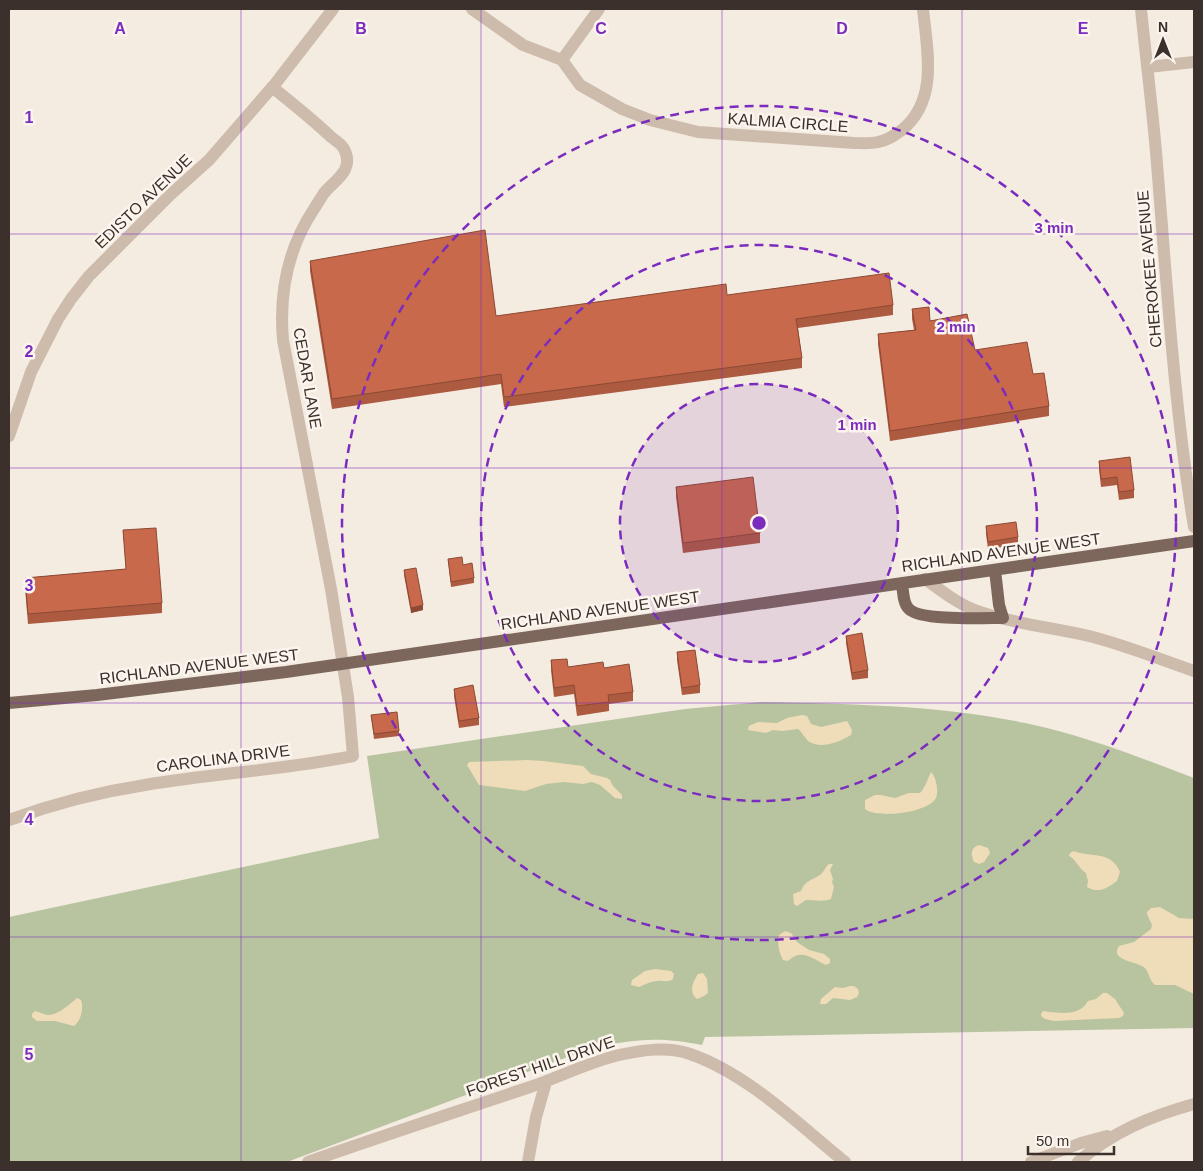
<svg xmlns="http://www.w3.org/2000/svg" width="1203" height="1171" viewBox="0 0 1203 1171" font-family="Helvetica,sans-serif">
	<rect width="100%" height="100%" fill="#f4ebe1"/>
	<path fill="#b8c4a0" d="M 761,702 C 850,704 938,705 1025,723 C 1083,735 1139,757 1194,778 L 1194,1028 L 705,1037 L 702,1045 C 658,1036 632,1039 589,1049 L 287,1162 L 9,1162 L 9,917 L 379,838 L 367,756 L 685,709 Z"/>
	<path fill="#efdcb8" d="M 802,715 L 807,716 L 811,724 L 821,727 L 847,721 L 852,730 L 851,735 C 840,742 820,750 808,741 C 804,737 802,732 798,729 L 782,731 L 773,730 L 766,733 L 748,730 L 749,726 L 758,722 L 777,723 L 787,718 Z
		M 527,760 L 543,761 L 583,766 L 591,774 L 607,778 L 610,780 L 613,786 L 622,795 L 622,799 L 615,798 L 600,785 L 592,782 L 583,784 L 564,782 L 546,784 L 525,791 L 479,785 L 467,765 L 469,762 Z
		M 931,772 C 934,775 935,778 936,782 C 937,787 938,793 936,798 C 928,813 877,819 865,809 L 865,800 L 875,795 L 881,795 L 895,798 L 909,793 L 920,793 C 925,788 928,778 931,772 Z
		M 979,845 L 988,848 L 990,853 L 984,862 L 979,864 L 974,862 C 971,855 970,848 979,845 Z
		M 1074,851 C 1091,858 1111,850 1120,872 L 1117,881 C 1107,888 1100,894 1087,887 L 1088,881 L 1086,873 C 1079,869 1076,859 1069,856 L 1070,853 Z
		M 829,864 L 833,864 L 830,870 L 833,879 L 832,882 L 834,887 L 831,899 C 824,902 813,900 806,900 L 797,906 L 794,904 L 793,894 L 801,891 C 806,879 812,881 821,874 C 824,872 825,867 829,864 Z
		M 1160,907 L 1179,918 L 1194,919 L 1194,994 L 1175,985 L 1155,985 C 1149,980 1150,974 1145,968 C 1138,961 1109,961 1119,946 L 1134,942 L 1151,929 L 1152,925 L 1147,914 L 1147,912 L 1151,908 Z
		M 785,931 L 791,933 L 797,942 L 809,950 L 824,954 L 830,959 L 830,963 L 826,965 C 811,958 802,948 788,961 L 783,960 C 779,953 777,943 779,935 Z
		M 655,969 L 671,971 L 674,974 L 673,979 C 668,983 664,980 658,981 C 651,981 644,985 639,987 L 631,985 L 632,980 L 645,971 Z
		M 703,973 L 707,979 L 708,993 L 704,996 L 697,999 C 688,992 693,982 698,974 Z
		M 850,986 L 854,986 L 858,989 L 859,993 L 857,997 L 850,1000 L 833,998 L 826,1004 L 820,1004 L 821,999 L 835,987 L 843,988 Z
		M 1103,993 L 1107,993 L 1115,999 L 1124,1013 L 1123,1016 L 1119,1018 L 1054,1021 L 1045,1019 L 1041,1016 L 1041,1014 L 1043,1011 C 1059,1013 1079,1017 1088,1001 L 1096,999 Z
		M 77,998 L 81,1000 C 84,1008 81,1021 74,1026 L 55,1021 L 37,1021 L 32,1017 L 32,1014 L 35,1011 C 39,1012 43,1014 47,1015 C 57,1016 70,1004 77,998 Z"/>
	<g fill="none" stroke-linecap="round" stroke-linejoin="round">
		<path stroke="#cdbbac" stroke-width="12" d="M 472,9 L 523,45 L 562,60
			M 599,9 L 562,60 L 580,85 L 622,109 L 650,120 L 698,132 L 854,143 C 862,143 870,144 878,142 C 887,141 895,135 902,130 C 939,100 927,50 923,9
			M 1141,9 C 1146,60 1153,112 1157,164 C 1167,285 1174,407 1194,527
			M 1148,67 L 1194,62
			M 9,436 L 31,372 L 58,319 L 71,299 L 89,276 L 170,195 L 209,160 L 275,84 L 333,9
			M 925,579 C 942,591 958,604 977,611 C 1013,624 1052,627 1089,636 C 1125,645 1159,659 1194,671
			M 9,820 C 53,804 99,792 145,785 C 215,773 285,770 353,756 L 348,697 L 331,589 L 283,340 C 279,294 288,248 314,209 C 317,204 321,198 324,193 C 335,180 355,170 344,149 C 342,144 334,140 330,136 C 312,119 292,103 272,87
			M 308,1162 C 382,1136 456,1112 530,1087 C 560,1077 589,1062 619,1055 C 642,1050 668,1046 690,1054 C 748,1074 798,1124 845,1162
			M 528,1162 L 536,1117 L 546,1082
			M 1031,1162 L 1081,1143 L 1107,1136
			M 1078,1162 C 1112,1132 1151,1116 1194,1104"/>
		<path stroke="#7d675c" stroke-width="12" d="M 902,583 C 903,590 903,604 909,609 C 920,621 985,618 1003,618 L 999,605 L 995,570
			M 9,703 L 97,695 L 286,672 L 1194,541"/>
	</g>
	<path fill="#ac5a40" d="M 310,261 L 496,316 L 727,295 L 893,305 L 893,315 L 798,328 L 802,358 L 802,368 L 504,407 L 501,384 L 332,409 L 310,271 Z
		M 912,309 L 975,350 L 1033,374 L 1049,406 L 1049,416 L 890,441 L 878,344 L 878,334 L 914,330 L 912,319 Z
		M 1099,461 L 1134,490 L 1134,498 L 1119,500 L 1117,485 L 1101,487 L 1099,469 Z
		M 676,487 L 760,533 L 760,543 L 683,553 L 676,497 Z
		M 986,526 L 1018,537 L 1018,545 L 988,549 L 986,534 Z
		M 123,530 L 162,603 L 162,613 L 28,624 L 25,588 L 25,578 L 126,569 Z
		M 448,559 L 463,565 L 474,578 L 474,583 L 451,587 Z
		M 404,570 L 423,610 L 411,613 L 404,575 Z
		M 846,636 L 868,670 L 868,678 L 852,680 L 846,643 Z
		M 677,652 L 700,685 L 700,693 L 682,695 L 677,660 Z
		M 551,660 L 568,667 L 604,668 L 633,692 L 633,701 L 609,704 L 609,711 L 577,716 L 574,694 L 554,697 L 551,670 Z
		M 454,689 L 479,718 L 479,725 L 459,728 L 454,696 Z
		M 371,715 L 399,731 L 399,736 L 374,739 Z"/>
	<path fill="#8c4a34" d="M 423,605 L 423,610 L 411,613 L 411,608 Z"/>
	<path fill="#c8694b" stroke="#8c4a34" d="M 485,230 L 496,316 L 726,284 L 727,295 L 889,273 L 893,305 L 796,319 L 802,358 L 504,397 L 501,374 L 332,399 L 310,261 Z
		M 929,307 L 930,321 L 967,314 L 975,350 L 1027,342 L 1033,374 L 1044,373 L 1049,406 L 890,431 L 878,334 L 916,330 L 912,309 Z
		M 1130,457 L 1134,490 L 1119,492 L 1117,477 L 1101,479 L 1099,461 Z
		M 753,477 L 760,533 L 683,543 L 676,487 Z
		M 1016,522 L 1018,537 L 988,542 L 986,526 Z
		M 156,528 L 162,603 L 28,614 L 25,578 L 126,569 L 123,530 Z
		M 462,557 L 463,565 L 472,563 L 474,578 L 451,582 L 448,559 Z
		M 416,568 L 423,605 L 411,608 L 404,570 Z
		M 862,633 L 868,670 L 852,673 L 846,636 Z
		M 695,650 L 700,685 L 682,688 L 677,652 Z
		M 567,659 L 568,667 L 603,662 L 604,668 L 629,664 L 633,692 L 608,695 L 609,702 L 577,706 L 574,685 L 554,688 L 551,660 Z
		M 473,685 L 479,718 L 459,721 L 454,689 Z
		M 397,712 L 399,731 L 374,734 L 371,715 Z"/>
	<path fill="none" stroke="#7b2cbf" stroke-width="1" stroke-opacity="0.55" d="M 241,9 L 241,1162M 481,9 L 481,1162M 722,9 L 722,1162M 962,9 L 962,1162M 9,234 L 1194,234M 9,468 L 1194,468M 9,703 L 1194,703M 9,937 L 1194,937"/>
	<circle cx="759" cy="523" r="139" fill="#7b2cbf" fill-opacity=".12"/>
	<g fill="none" stroke="#7b2cbf" stroke-width="2.5" stroke-dasharray="9 6">
		<circle cx="759" cy="523" r="139"/>
		<circle cx="759" cy="523" r="278"/>
		<circle cx="759" cy="523" r="417"/>
	</g>
	<g text-anchor="middle" stroke-width="5" stroke-linejoin="round" paint-order="stroke">
		<g font-size="16" fill="#3b302b" stroke="#fbf5ee">
			<text transform="translate(788 122) rotate(4)" y="6">KALMIA CIRCLE</text>
			<text transform="translate(143 201) rotate(-44)" y="6">EDISTO AVENUE</text>
			<text transform="translate(1149 269) rotate(-95)" y="6">CHEROKEE AVENUE</text>
			<text transform="translate(308 378) rotate(80)" y="6">CEDAR LANE</text>
			<text transform="translate(1001 552) rotate(-8)" y="6">RICHLAND AVENUE WEST</text>
			<text transform="translate(600 610) rotate(-8)" y="6">RICHLAND AVENUE WEST</text>
			<text transform="translate(199 666) rotate(-7)" y="6">RICHLAND AVENUE WEST</text>
			<text transform="translate(223 758) rotate(-7)" y="6">CAROLINA DRIVE</text>
			<text transform="translate(540 1066) rotate(-19)" y="6">FOREST HILL DRIVE</text>
		</g>
	</g>
	<g font-size="16" text-anchor="middle" font-weight="bold" fill="#7b2cbf" stroke="#fbf5ee" stroke-width="5" stroke-linejoin="round" paint-order="stroke">
		<text x="120" y="34">A</text>
		<text x="361" y="34">B</text>
		<text x="601" y="34">C</text>
		<text x="842" y="34">D</text>
		<text x="1083" y="34">E</text>
		<text x="29" y="123">1</text>
		<text x="29" y="357">2</text>
		<text x="29" y="591">3</text>
		<text x="29" y="825">4</text>
		<text x="29" y="1060">5</text>
	</g>
	<circle cx="759" cy="523" r="8" fill="#7b2cbf" stroke="#fbf5ee" stroke-width="2.5"/>
	<g font-size="15" text-anchor="middle" font-weight="bold" fill="#7b2cbf" stroke="#fbf5ee" stroke-width="5" stroke-linejoin="round" paint-order="stroke">
		<text x="1054" y="233">3 min</text>
		<text x="956" y="332">2 min</text>
		<text x="857" y="430">1 min</text>
	</g>
	<rect width="1203" height="1171" fill="none" stroke="#3b302b" stroke-width="20"/>
	<g transform="translate(1163 40)" stroke="#fbf5ee" stroke-width="4" paint-order="stroke">
	<path d="M0-4L9 19L0 12L-9 19Z" fill="#3b302b"/>
	<text y="-8" font-size="14" font-weight="bold" text-anchor="middle" fill="#3b302b">N</text>
	</g>
	<path d="M1028 1146v8h86v-8" fill="none" stroke="#3b302b" stroke-width="2.5"/>
	<text x="1036" y="1146" font-size="15" fill="#3b302b" stroke="#fbf5ee" stroke-width="4" paint-order="stroke">50 m</text>
</svg>
